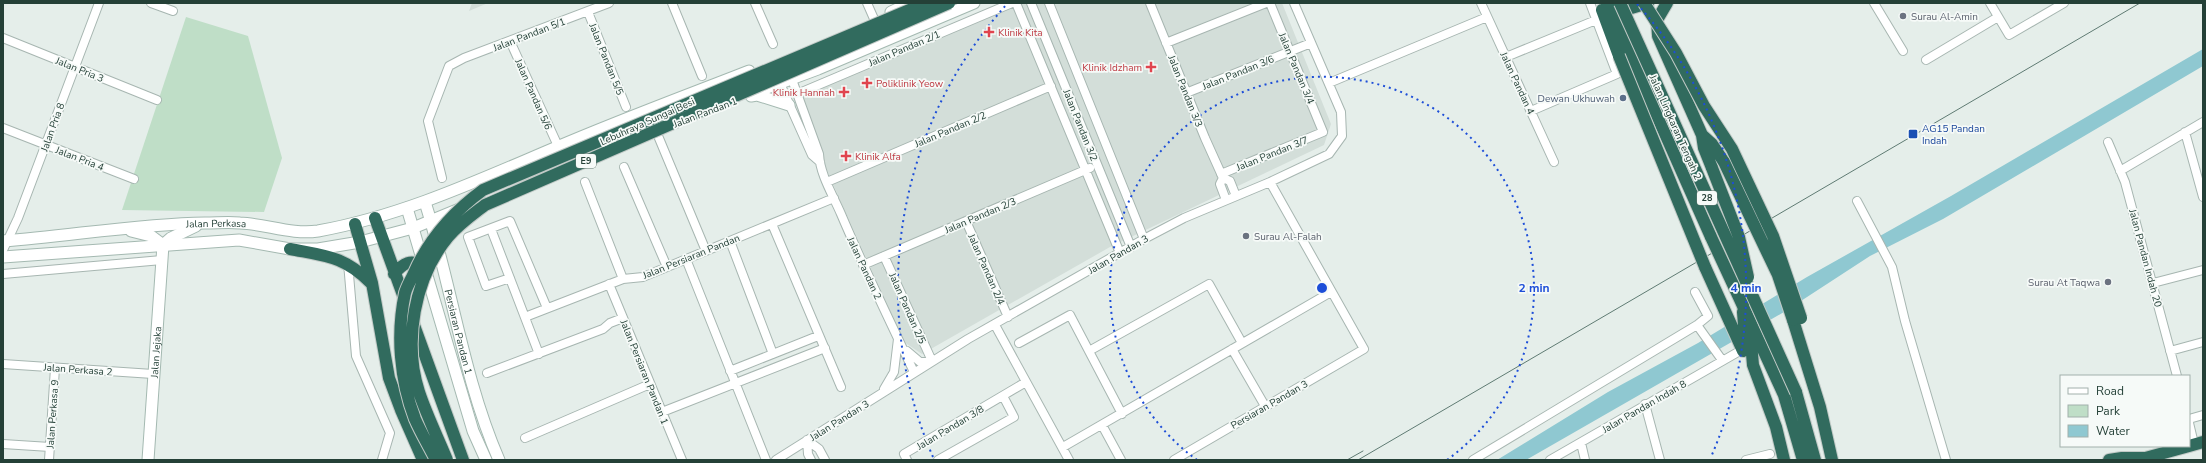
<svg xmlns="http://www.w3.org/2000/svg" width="2206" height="463" viewBox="0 0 2206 463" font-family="'Nunito Sans',sans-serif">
	<rect width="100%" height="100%" fill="#e5eeea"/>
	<path fill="#d3ded9" d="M 472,3 L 488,3 L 469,11 Z
		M 1006,3 L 1282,3 L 1331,124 L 1324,145 L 1110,247 L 922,354 L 904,342 L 791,91 Z"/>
	<path fill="#bfdec7" d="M 186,17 L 248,36 L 282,158 L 264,212 L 122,210 Z"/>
	<path fill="#8fc8d1" d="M 2203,49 L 2203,66 L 1943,219 L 1870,256 L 1784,312 L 1526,460 L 1497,460 L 1608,392 L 1698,343 L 1807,277 L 1951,196 Z"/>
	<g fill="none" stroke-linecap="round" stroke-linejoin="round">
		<defs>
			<path id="street" d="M 151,3 L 173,11
				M 672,3 L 702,76
				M 755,3 L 773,44
				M 867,3 L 878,28
				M 1016,3 L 1120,253
				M 1031,3 L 1131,247
				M 1049,3 L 1144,239
				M 1150,3 L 1205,138 L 1223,178 L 1230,181 L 1236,196
				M 1481,3 L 1554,162
				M 1874,3 L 1903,51
				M 1990,3 L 2009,35 L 2064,3
				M 588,12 L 626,107
				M 3,38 L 157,100
				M 510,41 L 558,146
				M 1166,43 L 1266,3
				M 1506,57 L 1596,20
				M 1926,60 L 1998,17
				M 790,74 L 819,154 C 820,175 833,195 841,214 C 864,268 889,320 914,372
				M 778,79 L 812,155 L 820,162
				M 1329,83 L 1487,17
				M 1186,93 L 1311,43
				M 797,94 L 1012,3
				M 1531,111 L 1617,74 L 1590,3
				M 3,128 L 134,179
				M 656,131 L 706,251
				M 2185,132 L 2203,197
				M 2108,142 L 2125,182 L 2177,376
				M 624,167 L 667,267
				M 2120,171 L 2203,122
				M 1221,174 L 1323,132 L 1270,3
				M 442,178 L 428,121 L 449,66 L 464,58 L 609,3
				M 1223,178 L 1220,184 L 1226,200
				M 585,182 L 623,279
				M 827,182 L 1051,86
				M 1857,201 L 1892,267 L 1905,321 L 1946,460
				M 966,221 L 1008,317
				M 772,224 L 841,387
				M 491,229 L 539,354
				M 730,241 L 773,354
				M 3,250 L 18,218 L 99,3
				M 884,256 L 932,361
				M 686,259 L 766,460
				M 348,263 L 356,356 L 390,433 L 382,460
				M 863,265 L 1090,168
				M 3,274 L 162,260
				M 510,278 L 486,286 L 468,237 L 510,221 L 547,308
				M 2153,283 L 2203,270
				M 609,284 L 682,460
				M 525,317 L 623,279 L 643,277 L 834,198
				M 995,325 L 1069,460
				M 1697,325 L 1722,360
				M 1019,343 L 1070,315 L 1122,414
				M 1232,349 L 1265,406
				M 907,351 L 920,362 L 930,362
				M 1089,351 L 1209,284 L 1242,343
				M 2170,351 L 2203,342
				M 3,364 L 153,374
				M 730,371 L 818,336
				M 487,373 L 603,329 L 610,323 L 623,318
				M 884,389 L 894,372 L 898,339
				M 1645,404 L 1660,460
				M 662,412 L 825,348
				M 2189,419 L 2203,415
				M 2189,423 L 2194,444
				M 1102,425 L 1121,460
				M 525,438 L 650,384
				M 807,440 L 819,449 L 825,460
				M 807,440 L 808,454 L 811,460
				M 1581,443 L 1585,460
				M 3,444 L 50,447
				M 1063,447 L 1331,292
				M 49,460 L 55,368
				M 776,460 L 968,339 L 1144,239 L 1184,218 L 1270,182 L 1329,154 L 1342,136 L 1341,112 L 1294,3
				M 907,460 L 904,454 L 1026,382
				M 938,460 L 1014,417 L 1003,396
				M 1174,460 L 1364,349 L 1270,182
				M 1473,460 L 1697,325 L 1708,316 L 1695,292
				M 1550,460 L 1738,352
				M 1746,460 L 1770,454"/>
			<g id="secondary">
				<path d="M 891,12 L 910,3"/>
				<path d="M 756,92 L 818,69 L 974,3"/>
				<path d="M 751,96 L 757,95 L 789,105"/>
				<path id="s1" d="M 425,202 C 452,287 463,377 499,460"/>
				<path d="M 407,208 L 473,431 L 486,460"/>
				<path d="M 131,231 L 151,236 L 163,245"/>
				<path id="s2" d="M 3,241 C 70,236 138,224 205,223 C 217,223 229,222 240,223 C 266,224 292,235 318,231 C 402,216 479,180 557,147 C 620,120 685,96 749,71"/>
				<path d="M 3,257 L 239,240 L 290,249 L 318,249 L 360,242 L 413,228 L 518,185"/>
				<path id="s3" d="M 148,460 L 163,245 L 171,238 L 196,226"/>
			</g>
			<path id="highway" d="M 1607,3 L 1711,237
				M 1667,3 L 1657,20 L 1658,36 L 1702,135 L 1704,148 L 1712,168
				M 1615,5 L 1628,9 L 1648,3
				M 1602,10 L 1619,56
				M 1702,135 L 1712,144 L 1724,162
				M 375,218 L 463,460
				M 355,224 L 372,283 L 389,378 L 401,410 L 423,460
				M 290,249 C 326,256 344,256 371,283
				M 1705,267 L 1743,351
				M 394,274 C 404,262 410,260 424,265
				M 1743,306 L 1784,395 L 1803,460
				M 1743,312 L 1745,338 L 1752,354 L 1753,365 L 1776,427 L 1784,460
				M 1793,320 L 1820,407 L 1832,460
				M 1796,392 L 1815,460
				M 2189,446 L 2203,442
				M 2109,460 L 2122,458 L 2145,458
				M 2138,460 L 2189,446"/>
		</defs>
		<use href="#street" stroke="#a7b6b1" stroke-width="10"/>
		<use href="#secondary" stroke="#a4b9b1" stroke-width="13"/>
		<use href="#highway" stroke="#c2cac7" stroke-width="14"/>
		<use href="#street" stroke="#fff" stroke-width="8"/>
		<use href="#secondary" stroke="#fff" stroke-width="11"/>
		<use href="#highway" stroke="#316b5e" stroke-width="12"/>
		<path stroke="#5f7b73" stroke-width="1" d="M 1347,460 L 1363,451
			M 1358,460 L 2140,3"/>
		<defs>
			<path id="highway-bridge" d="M 1620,3 L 1796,392
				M 1644,3 L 1676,53 L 1704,106 L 1732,149 L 1773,236 L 1801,318
				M 1619,56 L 1705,267
				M 1724,162 L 1778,275 L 1793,320
				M 1712,168 L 1739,237 L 1748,277
				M 1711,237 L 1743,306
				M 436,460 C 429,446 421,433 415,419 C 400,380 396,334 405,293 C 407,286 411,280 414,273 C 429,239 453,212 483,190 L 926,3
				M 447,460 C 438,438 427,416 419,392 C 403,342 414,278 448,237 C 459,224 472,215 485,205 L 949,3"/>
		</defs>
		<use href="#highway-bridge" stroke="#c2cac7" stroke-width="14" stroke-linecap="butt"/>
		<use href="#highway-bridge" stroke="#316b5e" stroke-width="12"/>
	</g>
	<g fill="none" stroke="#1d4ed8" stroke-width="2" stroke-dasharray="2 4">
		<path d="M1197 460A212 212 0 1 1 1447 460"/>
		<path d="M933 457A424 424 0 0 1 1007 4M1637 4A424 424 0 0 1 1711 457"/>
	</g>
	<g fill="#6b7280" stroke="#f6faf8" stroke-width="1.5">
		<circle cx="1903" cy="16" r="4"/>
		<circle cx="1246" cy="236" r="4"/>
		<circle cx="2108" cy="282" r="4"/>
	</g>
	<g fill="#e0444e" stroke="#f6faf8" stroke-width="1.5">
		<path d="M987 26h4v4h4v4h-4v4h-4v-4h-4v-4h4z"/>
		<path d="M1149 61h4v4h4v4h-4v4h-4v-4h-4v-4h4z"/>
		<path d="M865 77h4v4h4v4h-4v4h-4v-4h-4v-4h4z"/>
		<path d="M842 86h4v4h4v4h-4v4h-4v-4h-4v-4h4z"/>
		<path d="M844 150h4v4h4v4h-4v4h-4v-4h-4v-4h4z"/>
	</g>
	<circle fill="#5c6f8a" stroke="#f6faf8" stroke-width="1.5" cx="1623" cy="98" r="4"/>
	<rect fill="#1a4fb4" stroke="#f6faf8" stroke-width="1.5" x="1908" y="129" width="10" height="10" rx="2"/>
	<g text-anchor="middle" stroke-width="3.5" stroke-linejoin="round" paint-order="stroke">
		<g fill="#f6faf8" stroke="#637871" stroke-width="1">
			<rect x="576" y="154" width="20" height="14" rx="3"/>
			<rect x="1697" y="191" width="20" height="14" rx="3"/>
		</g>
		<g font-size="9" font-weight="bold" fill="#244037">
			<text x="586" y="164">E9</text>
			<text x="1707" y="201">28</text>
		</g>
		<g font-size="10" fill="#5b616d" stroke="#f6faf8" text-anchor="start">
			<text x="1911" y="20">Surau Al-Amin</text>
			<text x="1254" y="240">Surau Al-Falah</text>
			<text x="2100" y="286" text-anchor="end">Surau At Taqwa</text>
		</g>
		<g font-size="10" fill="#be3a42" stroke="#f6faf8" text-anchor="start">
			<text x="998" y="36">Klinik Kita</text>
			<text x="1142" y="71" text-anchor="end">Klinik Idzham</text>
			<text x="876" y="87">Poliklinik Yeow</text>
			<text x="835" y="96" text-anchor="end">Klinik Hannah</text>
			<text x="855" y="160">Klinik Alfa</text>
		</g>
		<g font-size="10" fill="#244037" stroke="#f6faf8">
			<text transform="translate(529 34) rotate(-21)" y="4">Jalan Pandan 5/1</text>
			<text transform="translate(904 48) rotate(-23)" y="4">Jalan Pandan 2/1</text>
			<text transform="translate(607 59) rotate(68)" y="4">Jalan Pandan 5/5</text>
			<text transform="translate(1297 68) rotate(67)" y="4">Jalan Pandan 3/4</text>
			<text transform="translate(80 69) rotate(22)" y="4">Jalan Pria 3</text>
			<text transform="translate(1238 72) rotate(-22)" y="4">Jalan Pandan 3/6</text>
			<text transform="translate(1518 83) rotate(65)" y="4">Jalan Pandan 4</text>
			<text transform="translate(1186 91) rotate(68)" y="4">Jalan Pandan 3/3</text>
			<text transform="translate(534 94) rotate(66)" y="4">Jalan Pandan 5/6</text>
			<text transform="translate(705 112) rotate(-21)" y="4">Jalan Pandan 1</text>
			<text transform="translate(647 121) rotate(-24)" y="4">Lebuhraya Sungai Besi</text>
			<text transform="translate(1081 125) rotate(68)" y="4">Jalan Pandan 3/2</text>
			<text transform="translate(52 127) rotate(-70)" y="4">Jalan Pria 8</text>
			<text transform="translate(1676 127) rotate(66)" y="4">Jalan Lingkaran Tengah 2</text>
			<text transform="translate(950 129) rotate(-23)" y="4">Jalan Pandan 2/2</text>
			<text transform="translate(1272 153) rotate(-22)" y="4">Jalan Pandan 3/7</text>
			<text transform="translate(80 158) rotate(21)" y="4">Jalan Pria 4</text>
			<text transform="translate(980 215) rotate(-23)" y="4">Jalan Pandan 2/3</text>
			<text dy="4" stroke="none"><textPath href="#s2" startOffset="214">Jalan Perkasa</textPath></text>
			<text transform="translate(1118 254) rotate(-30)" y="4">Jalan Pandan 3</text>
			<text transform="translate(691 256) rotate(-22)" y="4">Jalan Persiaran Pandan</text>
			<text transform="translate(2146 258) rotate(75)" y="4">Jalan Pandan Indah 20</text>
			<text transform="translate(865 268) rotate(65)" y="4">Jalan Pandan 2</text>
			<text transform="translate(987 269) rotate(66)" y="4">Jalan Pandan 2/4</text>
			<text transform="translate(908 308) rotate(66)" y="4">Jalan Pandan 2/5</text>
			<text dy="4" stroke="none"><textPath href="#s1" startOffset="134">Persiaran Pandan 1</textPath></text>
			<text dy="4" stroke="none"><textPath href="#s3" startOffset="108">Jalan Jejaka</textPath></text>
			<text transform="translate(78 369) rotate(4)" y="4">Jalan Perkasa 2</text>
			<text transform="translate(645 372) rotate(68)" y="4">Jalan Persiaran Pandan 1</text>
			<text transform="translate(1269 404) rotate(-30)" y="4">Persiaran Pandan 3</text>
			<text transform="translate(1644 406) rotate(-30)" y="4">Jalan Pandan Indah 8</text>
			<text transform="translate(52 414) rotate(-86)" y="4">Jalan Perkasa 9</text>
			<text transform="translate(839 420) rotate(-32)" y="4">Jalan Pandan 3</text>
			<text transform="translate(950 427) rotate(-31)" y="4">Jalan Pandan 3/8</text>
		</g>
		<g font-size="10" fill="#4e5e75" stroke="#f6faf8" text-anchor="end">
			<text x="1615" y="102">Dewan Ukhuwah</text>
		</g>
		<g font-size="10" fill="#164399" stroke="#f6faf8" text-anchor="start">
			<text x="1922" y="132">AG15 Pandan<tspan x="1922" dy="12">Indah</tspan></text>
		</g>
	</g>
	<circle cx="1322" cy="288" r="6" fill="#1d4ed8" stroke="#f6faf8" stroke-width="2"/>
	<g font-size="12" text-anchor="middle" font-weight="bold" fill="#1d4ed8" stroke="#f6faf8" stroke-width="3.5" stroke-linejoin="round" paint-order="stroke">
		<text x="1534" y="292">2 min</text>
		<text x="1746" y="292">4 min</text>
	</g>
	<rect width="2206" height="463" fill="none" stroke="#244037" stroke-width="8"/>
	<rect x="2060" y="375" width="130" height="72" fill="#f6faf8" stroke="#a2b0ab"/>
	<rect x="2068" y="388" width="20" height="6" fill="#ffffff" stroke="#a2b0ab"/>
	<text x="2096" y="395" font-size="12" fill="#244037">Road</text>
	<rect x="2068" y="405" width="20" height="12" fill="#bfdec7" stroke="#a2b0ab"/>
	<text x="2096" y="415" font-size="12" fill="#244037">Park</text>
	<rect x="2068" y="425" width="20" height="12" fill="#8fc8d1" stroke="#a2b0ab"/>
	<text x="2096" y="435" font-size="12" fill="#244037">Water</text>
</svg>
